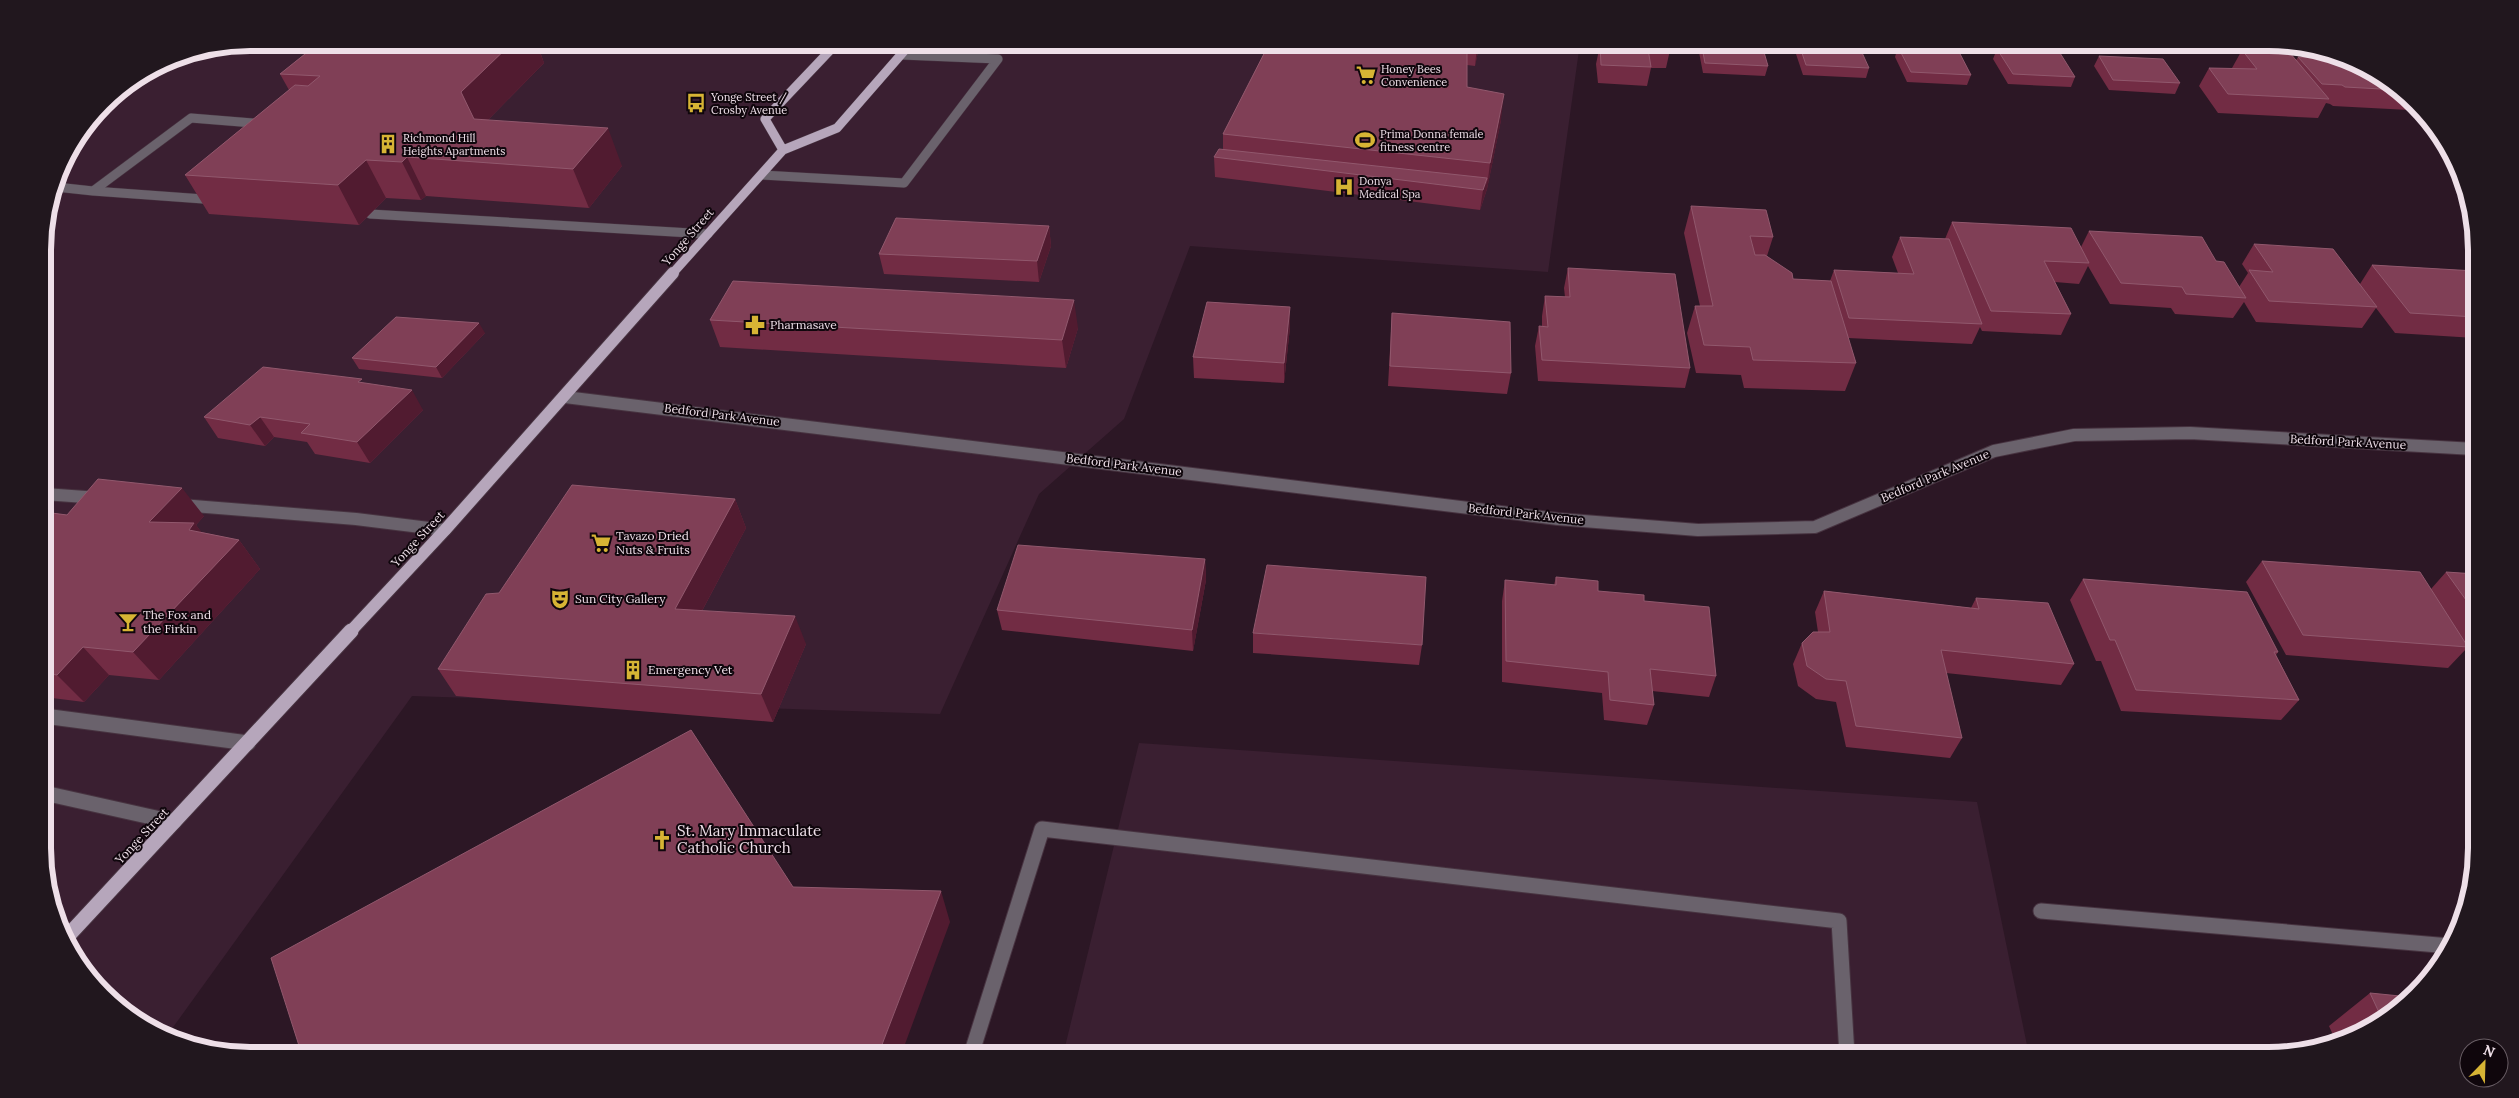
<svg xmlns="http://www.w3.org/2000/svg" width="2519" height="1098" viewBox="0 0 2519 1098" font-family="Lora,serif">
	<rect width="100%" height="100%" fill="#2c1725"/>
	<path fill="#3a1f31" d="M 250,43 L 1580,43 L 1548,272 L 1190,246 L 1124,419 L 1039,494 L 940,714 L 412,696 L 166,1037 L 124,1013 L 86,974 L 58,927 L 44,875 L 43,236 L 64,158 L 113,94 L 171,58 Z
		M 1139,743 L 1977,802 L 2029,1055 L 1063,1055 Z"/>
	<g fill="none" stroke-linecap="round" stroke-linejoin="round">
		<defs>
			<path id="service-far2" d="M 902,55 L 998,59
				M 761,175 L 904,183 L 998,59
				M 56,187 L 93,191
				M 217,200 L 93,191 L 191,118 L 264,124
				M 370,214 L 708,234"/>
			<path id="service-far1" d="M 44,494 L 99,498
				M 181,505 L 356,519 L 445,530"/>
			<path id="service" d="M 44,716 L 248,743
				M 44,793 L 174,822
				M 2041,911 L 2450,946
				M 971,1055 L 1042,829 L 1839,921 L 1847,1055"/>
			<path id="minor" d="M 565,397 L 1558,519 L 1698,530 L 1815,527 L 1994,451 L 2074,435 L 2190,433 L 2475,449"/>
			<path id="primary-far2" d="M 783,150 L 765,119 L 838,42
				M 672,274 L 783,150 L 837,128 L 912,42"/>
			<path id="primary-far1" d="M 350,632 L 445,530 L 673,273"/>
			<path id="primary" d="M 65,939 L 351,631"/>
		</defs>
		<use href="#service-far2" stroke="#473340" stroke-width="10"/>
		<use href="#service-far1" stroke="#473340" stroke-width="14"/>
		<use href="#service" stroke="#473340" stroke-width="17"/>
		<use href="#minor" stroke="#473340" stroke-width="14"/>
		<use href="#primary-far2" stroke="#473340" stroke-width="10"/>
		<use href="#primary-far1" stroke="#473340" stroke-width="14"/>
		<use href="#primary" stroke="#473340" stroke-width="17"/>
		<use href="#service-far2" stroke="#6a626c" stroke-width="9"/>
		<use href="#service-far1" stroke="#6a626c" stroke-width="12"/>
		<use href="#service" stroke="#6a626c" stroke-width="15"/>
		<use href="#minor" stroke="#6a626c" stroke-width="12"/>
		<use href="#primary-far2" stroke="#b6a6bb" stroke-width="9"/>
		<use href="#primary-far1" stroke="#b6a6bb" stroke-width="12"/>
		<use href="#primary" stroke="#b6a6bb" stroke-width="15"/>
	</g>
	<path fill="#722c44" d="M 320,42 L 627,42 L 618,51 L 538,46 L 544,63 L 488,120 L 622,166 L 589,208 L 426,196 L 421,200 L 386,198 L 359,225 L 209,214 L 185,175 L 289,90 L 280,74 Z
		M 1270,42 L 1480,42 L 1475,66 L 1467,65 L 1467,87 L 1501,120 L 1487,189 L 1480,210 L 1215,177 L 1214,157 L 1223,149 L 1223,134 Z
		M 1603,42 L 1668,42 L 1670,50 L 1666,68 L 1651,68 L 1647,86 L 1598,83 L 1596,64 L 1600,45 L 1603,45 Z
		M 1699,42 L 1761,42 L 1768,66 L 1765,76 L 1703,73 L 1698,47 Z
		M 1803,42 L 1853,42 L 1854,46 L 1869,68 L 1866,78 L 1803,75 L 1796,54 L 1799,44 L 1803,44 Z
		M 1898,47 L 1971,75 L 1967,85 L 1907,82 L 1895,57 Z
		M 1997,49 L 2075,77 L 2071,87 L 2008,84 L 1993,59 Z
		M 2242,50 L 2296,60 L 2298,57 L 2315,58 L 2316,56 L 2395,85 L 2413,103 L 2409,110 L 2333,106 L 2330,104 L 2326,103 L 2318,118 L 2218,113 L 2199,86 L 2209,68 L 2232,68 Z
		M 2099,56 L 2180,83 L 2175,94 L 2109,90 L 2094,66 Z
		M 1691,206 L 1773,237 L 1767,256 L 1793,279 L 1830,281 L 1834,270 L 1898,273 L 1892,257 L 1900,237 L 1945,239 L 1952,222 L 2081,247 L 2089,231 L 2216,261 L 2239,287 L 2248,273 L 2242,264 L 2254,244 L 2360,284 L 2372,265 L 2475,271 L 2475,338 L 2395,333 L 2376,308 L 2362,328 L 2256,322 L 2244,302 L 2233,318 L 2175,314 L 2171,308 L 2110,304 L 2088,266 L 2079,284 L 2055,282 L 2071,314 L 2061,335 L 1982,331 L 1980,327 L 1972,344 L 1848,338 L 1856,363 L 1845,391 L 1744,388 L 1741,375 L 1696,373 L 1687,333 L 1695,306 L 1700,306 L 1684,233 Z
		M 1049,226 L 1051,246 L 1039,282 L 884,274 L 879,254 Z
		M 1568,268 L 1690,368 L 1685,388 L 1538,381 L 1535,346 L 1539,326 L 1542,326 L 1542,316 L 1545,296 L 1565,297 L 1564,288 Z
		M 1392,313 L 1511,373 L 1507,394 L 1388,386 Z
		M 710,320 L 1078,328 L 1066,368 L 720,347 Z
		M 1290,327 L 1284,383 L 1194,378 L 1193,357 Z
		M 485,333 L 442,378 L 359,369 L 352,358 Z
		M 364,383 L 423,410 L 370,463 L 315,454 L 307,442 L 274,437 L 265,446 L 218,438 L 204,417 Z
		M 735,499 L 746,528 L 702,611 L 806,644 L 773,722 L 456,696 L 438,669 L 499,593 Z
		M 44,512 L 67,515 L 204,516 L 196,525 L 201,532 L 239,540 L 260,569 L 159,680 L 109,675 L 84,702 L 44,697 Z
		M 1205,559 L 1206,580 L 1193,651 L 1002,630 L 997,610 Z
		M 2262,561 L 2431,589 L 2446,572 L 2476,574 L 2476,653 L 2468,652 L 2466,649 L 2448,668 L 2286,655 L 2246,582 Z
		M 1556,577 L 1598,591 L 1644,601 L 1716,676 L 1709,697 L 1652,691 L 1654,705 L 1647,725 L 1604,720 L 1602,693 L 1502,682 L 1502,601 L 1505,580 L 1554,585 Z
		M 2083,579 L 2278,652 L 2276,655 L 2299,700 L 2281,720 L 2121,711 L 2101,661 L 2096,661 L 2070,600 Z
		M 1824,591 L 1971,608 L 1976,598 L 2074,664 L 2061,685 L 1946,673 L 1962,738 L 1950,758 L 1846,747 L 1836,702 L 1816,699 L 1798,686 L 1793,664 L 1802,643 L 1818,632 L 1815,612 Z
		M 1253,633 L 1422,645 L 1419,665 L 1253,653 Z
		M 2370,993 L 2384,1020 L 2337,1044 L 2329,1026 Z"/>
	<path fill="#511b30" d="M 513,42 L 536,42 L 544,63 L 478,130 L 461,92 Z
		M 615,42 L 627,42 L 618,51 Z
		M 1478,42 L 1480,42 L 1475,66 L 1477,47 Z
		M 1504,94 L 1501,120 L 1487,189 L 1480,210 L 1483,190 L 1487,178 L 1485,187 L 1488,179 L 1490,163 Z
		M 608,128 L 622,166 L 589,208 L 573,169 Z
		M 407,157 L 426,196 L 421,200 L 402,162 Z
		M 366,160 L 386,198 L 359,225 L 338,185 Z
		M 1049,226 L 1051,246 L 1039,282 L 1037,261 Z
		M 1074,300 L 1078,328 L 1066,368 L 1062,340 Z
		M 1290,307 L 1290,327 L 1284,383 L 1284,363 Z
		M 479,323 L 485,333 L 442,378 L 436,367 Z
		M 412,390 L 423,410 L 370,463 L 357,442 Z
		M 260,417 L 274,437 L 265,446 L 250,425 Z
		M 182,488 L 204,516 L 196,525 L 216,551 L 149,522 Z
		M 735,499 L 746,528 L 688,637 L 675,609 Z
		M 239,540 L 260,569 L 159,680 L 133,652 Z
		M 1205,559 L 1206,580 L 1193,651 L 1192,630 Z
		M 795,616 L 806,644 L 773,722 L 761,694 Z
		M 83,647 L 109,675 L 84,702 L 57,675 Z
		M 941,891 L 950,922 L 901,1055 L 878,1055 Z"/>
	<path fill="#803f56" stroke="#91586d" d="M 320,42 L 513,42 L 461,92 L 474,119 L 608,128 L 573,169 L 407,157 L 402,162 L 366,160 L 338,185 L 185,175 L 295,85 L 308,86 L 320,76 L 280,74 Z
		M 1270,42 L 1467,42 L 1467,87 L 1504,94 L 1490,163 L 1223,134 Z
		M 1467,42 L 1478,42 L 1477,47 L 1467,46 Z
		M 1609,42 L 1668,42 L 1670,50 L 1648,49 L 1651,67 L 1601,65 L 1600,45 L 1610,46 Z
		M 1701,42 L 1761,42 L 1768,66 L 1705,63 Z
		M 1807,42 L 1853,42 L 1854,46 L 1859,46 L 1869,68 L 1806,65 L 1799,44 L 1808,44 Z
		M 1898,47 L 1958,50 L 1971,75 L 1911,72 Z
		M 1997,49 L 2060,53 L 2075,77 L 2013,74 Z
		M 2242,50 L 2290,53 L 2329,99 L 2228,94 L 2209,68 L 2257,69 Z
		M 2099,56 L 2163,59 L 2180,83 L 2113,80 Z
		M 2316,56 L 2341,57 L 2348,58 L 2395,85 L 2399,90 L 2345,87 L 2342,85 L 2322,84 L 2298,57 L 2318,58 Z
		M 1219,149 L 1487,178 L 1483,190 L 1214,157 Z
		M 1691,206 L 1766,210 L 1773,237 L 1750,236 L 1755,255 L 1765,255 L 1792,273 L 1793,279 L 1831,281 L 1856,363 L 1753,360 L 1750,347 L 1704,345 L 1695,306 L 1713,306 Z
		M 896,218 L 1049,226 L 1037,261 L 879,254 Z
		M 1952,222 L 2071,228 L 2089,263 L 2044,261 L 2071,314 L 1991,311 Z
		M 2089,231 L 2202,237 L 2216,261 L 2224,262 L 2246,298 L 2186,294 L 2182,287 L 2121,283 Z
		M 1900,237 L 1949,239 L 1982,324 L 1849,318 L 1834,270 L 1914,274 Z
		M 2254,244 L 2333,249 L 2377,307 L 2269,301 L 2249,270 L 2273,272 Z
		M 2372,265 L 2475,271 L 2475,317 L 2410,313 Z
		M 1568,268 L 1675,274 L 1690,368 L 1542,360 L 1539,326 L 1548,327 L 1545,296 L 1570,297 Z
		M 733,281 L 1074,300 L 1062,340 L 710,320 Z
		M 1207,302 L 1290,307 L 1284,363 L 1193,357 Z
		M 1392,313 L 1510,322 L 1511,373 L 1390,366 Z
		M 396,317 L 479,323 L 436,367 L 352,358 Z
		M 263,367 L 362,379 L 358,382 L 412,390 L 357,442 L 301,433 L 310,424 L 260,417 L 250,425 L 204,417 Z
		M 98,479 L 182,488 L 149,522 L 194,523 L 189,530 L 239,540 L 133,652 L 83,647 L 57,675 L 44,673 L 44,512 L 67,515 Z
		M 572,485 L 735,499 L 675,609 L 795,616 L 761,694 L 438,669 L 486,594 L 499,593 Z
		M 1018,545 L 1205,559 L 1192,630 L 997,610 Z
		M 2262,561 L 2420,572 L 2468,647 L 2303,635 Z
		M 1267,565 L 1426,577 L 1422,645 L 1253,633 Z
		M 2446,572 L 2476,574 L 2476,614 Z
		M 1556,577 L 1598,581 L 1598,591 L 1644,595 L 1644,601 L 1709,607 L 1716,676 L 1650,669 L 1654,705 L 1610,700 L 1608,672 L 1506,661 L 1505,580 L 1556,585 Z
		M 2083,579 L 2247,592 L 2278,652 L 2274,652 L 2299,700 L 2136,690 L 2115,640 L 2110,640 Z
		M 1824,591 L 1979,609 L 1976,598 L 2048,603 L 2074,664 L 1941,650 L 1962,738 L 1856,726 L 1846,681 L 1826,679 L 1807,666 L 1802,643 L 1813,632 L 1830,632 Z
		M 691,730 L 793,887 L 941,891 L 878,1055 L 302,1055 L 271,958 Z
		M 2370,993 L 2410,997 L 2383,1021 Z"/>
	<defs>
		<symbol id="supermarket-bare" viewBox="-9 -9 18 18"><path d="M-6-5.5h2.5l.6 2H6L4.5 2H-2.5L-4.4-4H-6ZM-1.5 3.2a1.3 1.3 0 1 0 .1 0ZM3 3.2a1.3 1.3 0 1 0 .1 0Z" fill="#d7b434" stroke="#0f060c" stroke-width="2.5" paint-order="stroke"/></symbol>
		<symbol id="bus-bare" viewBox="-9 -9 18 18"><path d="M-5-6H5V4H4V6H2V4H-2V6H-4V4H-5ZM-3.5-4V0h7V-4ZM-3.5 1.2v1.5H-2V1.2ZM2 1.2v1.5H3.5V1.2Z" fill="#d7b434" stroke="#0f060c" stroke-width="2.5" paint-order="stroke"/></symbol>
		<symbol id="stadium-bare" viewBox="-9 -9 18 18"><path d="M0-5a6.5 5 0 1 0 0 10a6.5 5 0 1 0 0-10ZM-3.5-1.8h7v3.6h-7Z" fill="#d7b434" stroke="#0f060c" stroke-width="2.5" paint-order="stroke"/></symbol>
		<symbol id="building-bare" viewBox="-9 -9 18 18"><path d="M-4-6H4V6H1V3H-1V6H-4ZM-2.5-4.3h1.7v1.8h-1.7ZM.8-4.3h1.7v1.8H.8ZM-2.5-1h1.7V.8h-1.7ZM.8-1h1.7V.8H.8Z" fill="#d7b434" stroke="#0f060c" stroke-width="2.5" paint-order="stroke"/></symbol>
		<symbol id="hospital-bare" viewBox="-9 -9 18 18"><path d="M-5-5h3v3.5h4V-5h3V5h-3V1.5h-4V5h-3Z" fill="#d7b434" stroke="#0f060c" stroke-width="2.5" paint-order="stroke"/></symbol>
		<symbol id="pharmacy-bare" viewBox="-9 -9 18 18"><path d="M-2-6h4v4h4v4h-4v4h-4v-4h-4v-4h4Z" fill="#d7b434" stroke="#0f060c" stroke-width="2.5" paint-order="stroke"/></symbol>
		<symbol id="theatre-bare" viewBox="-9 -9 18 18"><path d="M-5-5.5Q0-4 5-5.5V0Q5 5 0 6Q-5 5-5 0ZM-3.3-2.5H-1v1.5H-3.3ZM1-2.5H3.3v1.5H1ZM-2.8 1Q0 5.5 2.8 1Z" fill="#d7b434" stroke="#0f060c" stroke-width="2.5" paint-order="stroke"/></symbol>
		<symbol id="bar-bare" viewBox="-9 -9 18 18"><path d="M-6-5H6L.8 .8V4.5H3.5V6h-7V4.5H-.8V.8Z" fill="#d7b434" stroke="#0f060c" stroke-width="2.5" paint-order="stroke"/></symbol>
		<symbol id="church-bare" viewBox="-9 -9 18 18"><path d="M-1.2-6h2.4v3.5h3.3v2.4h-3.3V6h-2.4V-.1h-3.3v-2.4h3.3Z" fill="#d7b434" stroke="#0f060c" stroke-width="2.5" paint-order="stroke"/></symbol>
	</defs>
	<g fill-rule="evenodd">
		<use href="#supermarket-bare" x="1352" y="61" width="28" height="28"/>
		<use href="#bus-bare" x="682" y="89" width="28" height="28"/>
		<use href="#stadium-bare" x="1351" y="126" width="28" height="28"/>
		<use href="#building-bare" x="374" y="130" width="28" height="28"/>
		<use href="#hospital-bare" x="1330" y="173" width="28" height="28"/>
		<use href="#pharmacy-bare" x="741" y="311" width="28" height="28"/>
		<use href="#supermarket-bare" x="587" y="529" width="28" height="28"/>
		<use href="#theatre-bare" x="546" y="585" width="28" height="28"/>
		<use href="#bar-bare" x="114" y="608" width="28" height="28"/>
		<use href="#building-bare" x="619" y="656" width="28" height="28"/>
		<use href="#church-bare" x="648" y="826" width="28" height="28"/>
	</g>
	<g text-anchor="middle" stroke-width="4" stroke-linejoin="round" paint-order="stroke">
		<g font-size="11" fill="#eedfe8" stroke="#0f060c" text-anchor="start">
			<text x="1381" y="73">Honey Bees<tspan x="1381" dy="13">Convenience</tspan></text>
			<text x="711" y="101">Yonge Street /<tspan x="711" dy="13">Crosby Avenue</tspan></text>
			<text x="1380" y="138">Prima Donna female<tspan x="1380" dy="13">fitness centre</tspan></text>
			<text x="403" y="142">Richmond Hill<tspan x="403" dy="13">Heights Apartments</tspan></text>
			<text x="1359" y="185">Donya<tspan x="1359" dy="13">Medical Spa</tspan></text>
		</g>
		<g font-size="12" fill="#eedfe8" stroke="#0f060c">
			<text transform="translate(688 237) rotate(-49)" y="4">Yonge Street</text>
			<text transform="translate(722 415) rotate(7)" y="4">Bedford Park Avenue</text>
			<text transform="translate(2348 442) rotate(3)" y="4">Bedford Park Avenue</text>
			<text transform="translate(1124 465) rotate(7)" y="4">Bedford Park Avenue</text>
			<text transform="translate(1935 476) rotate(-23)" y="4">Bedford Park Avenue</text>
			<text transform="translate(1526 514) rotate(6)" y="4">Bedford Park Avenue</text>
			<text transform="translate(418 539) rotate(-47)" y="4">Yonge Street</text>
			<text transform="translate(142 836) rotate(-47)" y="4">Yonge Street</text>
		</g>
		<g font-size="12" fill="#eedfe8" stroke="#0f060c" text-anchor="start">
			<text x="770" y="329">Pharmasave</text>
			<text x="616" y="540">Tavazo Dried<tspan x="616" dy="14">Nuts &amp; Fruits</tspan></text>
			<text x="575" y="603">Sun City Gallery</text>
			<text x="143" y="619">The Fox and<tspan x="143" dy="14">the Firkin</tspan></text>
			<text x="648" y="674">Emergency Vet</text>
		</g>
		<g font-size="15" fill="#eedfe8" stroke="#0f060c" text-anchor="start">
			<text x="677" y="836">St. Mary Immaculate<tspan x="677" dy="17">Catholic Church</tspan></text>
		</g>
	</g>
	<path d="M0 0H2519V1098H0ZM250 51H2269A199 199 0 0 1 2468 250V848A199 199 0 0 1 2269 1047H250A199 199 0 0 1 51 848V250A199 199 0 0 1 250 51Z" fill="#21171e" fill-rule="evenodd"/>
	<path fill="none" stroke="#eedfe8" stroke-width="6" d="M250 51H2269A199 199 0 0 1 2468 250V848A199 199 0 0 1 2269 1047H250A199 199 0 0 1 51 848V250A199 199 0 0 1 250 51Z"/>
	<g transform="translate(2484 1063) rotate(23)"><circle r="24" fill="#0f060c" stroke="#685d64"/>
	<path d="M0-4L9 19L0 12L-9 19Z" fill="#d7b434"/>
	<text y="-8" font-size="14" font-weight="bold" text-anchor="middle" fill="#eedfe8">N</text>
	</g>
</svg>
